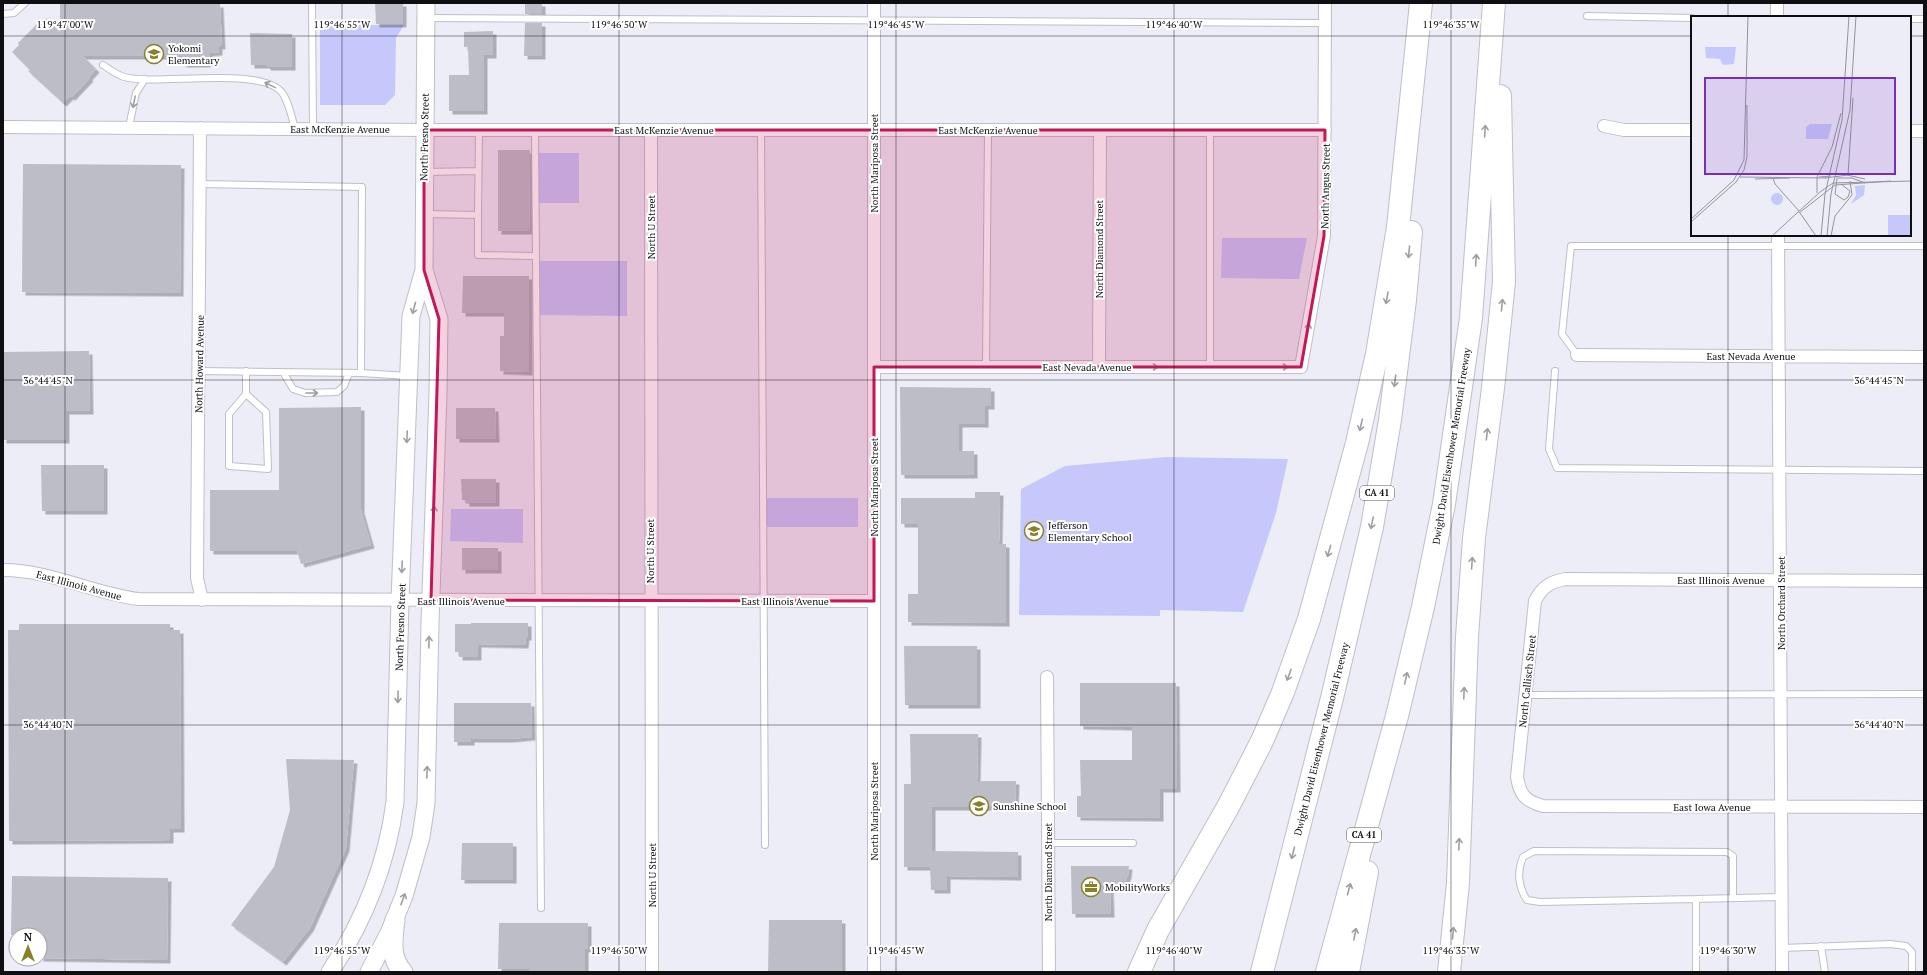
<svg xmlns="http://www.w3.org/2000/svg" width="1927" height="975" viewBox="0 0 1927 975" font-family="'PT Serif',serif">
	<defs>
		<filter id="shadow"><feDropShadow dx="3.5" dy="3.5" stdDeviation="0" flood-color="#0004"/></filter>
	</defs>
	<rect width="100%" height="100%" fill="#ecedf7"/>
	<path fill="#c6c8fb" d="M 320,25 L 404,25 L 396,38 L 395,95 L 385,105 L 320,105 Z
		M 536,153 L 579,153 L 579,203 L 536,203 Z
		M 1222,238 L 1307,238 L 1299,279 L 1221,278 Z
		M 535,261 L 627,261 L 627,316 L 535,315 Z
		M 1166,457 L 1288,459 L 1276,513 L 1243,612 L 1160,610 L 1160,616 L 1019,615 L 1021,489 L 1065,466 Z
		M 766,498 L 858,498 L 858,527 L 766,527 Z
		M 451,509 L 523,509 L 523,543 L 450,541 Z"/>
	<path fill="#bcbdc7" filter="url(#shadow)" d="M 60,3 L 220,4 L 222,46 L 219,46 L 219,52 L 209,53 L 210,61 L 206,64 L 185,64 L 182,63 L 182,56 L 83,56 L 96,69 L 89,77 L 90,78 L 72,97 L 70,96 L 63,103 L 28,71 L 30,70 L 12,52 L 19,45 L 18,43 L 37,24 L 39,26 L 46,18 L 60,32 Z
		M 375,3 L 403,3 L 403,24 L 376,24 Z
		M 525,3 L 542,3 L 542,14 L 525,14 Z
		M 525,23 L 542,23 L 542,56 L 524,56 Z
		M 493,31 L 493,55 L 484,55 L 484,111 L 449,111 L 449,75 L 469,75 L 468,47 L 464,47 L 464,32 Z
		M 250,33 L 292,34 L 292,67 L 267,67 L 267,65 L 251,65 Z
		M 498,150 L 530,150 L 529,231 L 498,231 Z
		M 23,164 L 181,165 L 180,293 L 22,292 Z
		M 463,276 L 529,276 L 529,372 L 500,371 L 500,336 L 504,336 L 504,313 L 462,313 Z
		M 89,351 L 90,411 L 66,411 L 66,440 L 3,440 L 3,352 Z
		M 900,387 L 991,388 L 991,406 L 985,406 L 985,424 L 959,424 L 959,451 L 974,451 L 974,475 L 901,475 Z
		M 361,407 L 361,510 L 371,545 L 301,564 L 297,551 L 210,551 L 210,490 L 279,490 L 279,408 Z
		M 456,408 L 495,408 L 496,439 L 456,439 Z
		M 41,465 L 104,465 L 104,511 L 42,511 Z
		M 461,479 L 496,479 L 496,503 L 466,503 L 466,500 L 462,500 Z
		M 975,492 L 1000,492 L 999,544 L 1006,544 L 1006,623 L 908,622 L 908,594 L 918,594 L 918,524 L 901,524 L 901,498 L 975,498 Z
		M 462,548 L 498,548 L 498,570 L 462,570 Z
		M 471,623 L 528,623 L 528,637 L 526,637 L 525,645 L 478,644 L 478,657 L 459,657 L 459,652 L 455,652 L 455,624 L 471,624 Z
		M 19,624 L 170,624 L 170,630 L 180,630 L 181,829 L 170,829 L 170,840 L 9,841 L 8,630 L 19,630 Z
		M 904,646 L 977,646 L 977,705 L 905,705 Z
		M 1080,683 L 1176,683 L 1177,789 L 1160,789 L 1160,818 L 1077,817 L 1077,796 L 1081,796 L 1080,760 L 1132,760 L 1132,727 L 1080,726 Z
		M 454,703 L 531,703 L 532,737 L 510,739 L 471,739 L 471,742 L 454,742 Z
		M 910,734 L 978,734 L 977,781 L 1016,781 L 1015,807 L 932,807 L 932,851 L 1018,852 L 1018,877 L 947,876 L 947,890 L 931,890 L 930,867 L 904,867 L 904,784 L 911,784 Z
		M 286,759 L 354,760 L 346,848 L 310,928 L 283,962 L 231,925 L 274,867 L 290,810 Z
		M 462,843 L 513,843 L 513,880 L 461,880 Z
		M 1071,866 L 1129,866 L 1128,875 L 1123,886 L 1110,885 L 1111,914 L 1072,914 Z
		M 12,876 L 168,878 L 167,960 L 40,958 L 40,935 L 11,935 Z
		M 769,920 L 842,920 L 842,972 L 768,972 Z
		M 499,923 L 588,923 L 588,949 L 585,949 L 585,972 L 530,972 L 529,969 L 498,969 Z"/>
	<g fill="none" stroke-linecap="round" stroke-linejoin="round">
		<defs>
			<path id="service" d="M 312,3 L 313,129
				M 3,14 L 14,13 L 25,3
				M 1587,16 L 1692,18
				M 428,18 L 1325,23
				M 1910,19 L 1924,19
				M 103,65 C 109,69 117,75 124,77 C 157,86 265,65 283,94 C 289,103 292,118 295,129
				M 129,127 L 136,93 L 145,79
				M 535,130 L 541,908
				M 761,130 L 765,845
				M 425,172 L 478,171
				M 200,184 L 362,187 L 361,373
				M 426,214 L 478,215 L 479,130
				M 478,215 L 478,255 L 536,256
				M 1577,355 L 1562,334 L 1571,246 L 1924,246
				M 986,367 L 988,130
				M 1210,367 L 1210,130
				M 199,371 L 361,373 L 408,376
				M 246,371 L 246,394
				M 1555,371 L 1549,449 L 1557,468 L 1924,471
				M 283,372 L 293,389 L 305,393 L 337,392 L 344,386 L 349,373
				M 246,394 L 266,412 L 268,469 L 229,466 L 229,414 Z
				M 1526,695 L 1924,694
				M 1048,843 L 1133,843
				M 1696,899 L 1540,902 L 1527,900 C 1518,887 1517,871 1523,857 L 1534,851 L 1727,852 L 1733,856 L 1733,898
				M 1821,946 L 1825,972
				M 1782,948 L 1890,944 L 1906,946 L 1912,952 L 1912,972
				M 1696,972 L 1696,899 L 1782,897"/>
			<path id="minor" d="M 874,3 L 874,972
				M 1777,3 L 1777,17
				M 1604,126 L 1624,130 L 1692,130
				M 3,127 L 424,130 L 1325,130
				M 200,128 L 197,578 L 202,600
				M 651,130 L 652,972
				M 1910,131 L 1924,131
				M 1778,235 L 1782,972
				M 1577,355 L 1924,357
				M 874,367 L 1301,367 L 1324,236 L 1325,3
				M 1099,367 L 1100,130
				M 3,570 C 50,570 92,593 138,599 L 874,601
				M 1924,581 L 1565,579 C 1550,582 1542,587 1535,601 L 1517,777 C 1520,795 1525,801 1543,806 L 1924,807
				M 1047,677 L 1049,972"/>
			<path id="secondary" d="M 330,972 C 364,921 387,863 395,802 L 400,601 L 411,316 L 424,270 L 426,3
				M 369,972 L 389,933 L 404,896 L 421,837 L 426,803 L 430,623 L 438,393 L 439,319 L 424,270"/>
			<path id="primary" d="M 395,920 C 393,937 389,958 403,972"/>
			<path id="motorway" d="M 1139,972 L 1158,930 L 1228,807 L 1262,741 L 1283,692 L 1309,619 L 1357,443 L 1377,354 L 1398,227 L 1421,3
				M 1262,972 L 1332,698 L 1372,527 L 1390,420 L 1405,300 L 1411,232
				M 1327,972 L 1397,716 L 1423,607 L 1444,504 L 1471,318 L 1494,3
				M 1348,972 L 1367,872
				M 1449,972 L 1458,883 L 1467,637 L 1474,538 L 1493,388 L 1504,282 L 1500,96"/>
		</defs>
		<use href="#service" stroke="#bebfc9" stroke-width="8"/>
		<use href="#minor" stroke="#bebfc9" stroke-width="14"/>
		<use href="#secondary" stroke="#bebfc9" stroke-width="19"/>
		<use href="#primary" stroke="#bebfc9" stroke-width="21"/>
		<use href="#motorway" stroke="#bebfc9" stroke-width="24"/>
		<use href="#service" stroke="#fff" stroke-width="6"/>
		<use href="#minor" stroke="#fff" stroke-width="12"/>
		<use href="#secondary" stroke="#fff" stroke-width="17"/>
		<use href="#primary" stroke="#fff" stroke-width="19"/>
		<use href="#motorway" stroke="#fff" stroke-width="22"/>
	</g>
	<defs><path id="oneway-shaft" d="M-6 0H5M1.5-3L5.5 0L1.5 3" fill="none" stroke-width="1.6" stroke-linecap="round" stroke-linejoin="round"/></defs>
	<g stroke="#9f9fa1">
		<use href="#oneway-shaft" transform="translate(270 85) rotate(-154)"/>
		<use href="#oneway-shaft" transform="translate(134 102) rotate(101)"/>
		<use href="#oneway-shaft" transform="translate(1485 131) rotate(-86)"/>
		<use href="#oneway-shaft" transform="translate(1409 252) rotate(95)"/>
		<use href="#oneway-shaft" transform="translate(1476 260) rotate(-86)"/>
		<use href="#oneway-shaft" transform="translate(1387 298) rotate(100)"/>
		<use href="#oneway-shaft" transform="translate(1502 305) rotate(-84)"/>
		<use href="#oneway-shaft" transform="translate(414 308) rotate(105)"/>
		<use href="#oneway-shaft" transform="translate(1308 329) rotate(-80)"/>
		<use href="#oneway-shaft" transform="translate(1152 367)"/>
		<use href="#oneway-shaft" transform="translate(1282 367)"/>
		<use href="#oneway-shaft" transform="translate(1395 381) rotate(97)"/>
		<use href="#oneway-shaft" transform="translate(312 393)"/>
		<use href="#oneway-shaft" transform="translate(1361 425) rotate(103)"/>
		<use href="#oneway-shaft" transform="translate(1487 434) rotate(-83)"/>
		<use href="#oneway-shaft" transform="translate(407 437) rotate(92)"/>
		<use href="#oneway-shaft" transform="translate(434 512) rotate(-88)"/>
		<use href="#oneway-shaft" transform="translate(1372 523) rotate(101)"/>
		<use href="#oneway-shaft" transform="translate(1329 551) rotate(106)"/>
		<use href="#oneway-shaft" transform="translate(1472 563) rotate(-86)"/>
		<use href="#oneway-shaft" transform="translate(402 567) rotate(92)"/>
		<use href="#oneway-shaft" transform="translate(429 642) rotate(-89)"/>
		<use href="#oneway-shaft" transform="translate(1289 675) rotate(110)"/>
		<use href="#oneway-shaft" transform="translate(1406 678) rotate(-77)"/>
		<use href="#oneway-shaft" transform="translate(1464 693) rotate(-88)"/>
		<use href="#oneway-shaft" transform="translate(398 697) rotate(91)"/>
		<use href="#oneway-shaft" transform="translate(427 772) rotate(-88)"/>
		<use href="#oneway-shaft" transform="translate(1459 844) rotate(-88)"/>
		<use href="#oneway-shaft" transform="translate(1293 853) rotate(104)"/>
		<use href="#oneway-shaft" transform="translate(1349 889) rotate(-75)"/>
		<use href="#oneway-shaft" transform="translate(403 899) rotate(-70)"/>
		<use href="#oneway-shaft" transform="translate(1453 933) rotate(-85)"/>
		<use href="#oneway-shaft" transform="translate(1355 934) rotate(-79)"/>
	</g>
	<path fill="#c2185b" fill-opacity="0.2" stroke="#c2185b" stroke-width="3" stroke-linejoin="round" d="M 424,130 L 1325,130 L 1324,236 L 1301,367 L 874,367 L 874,601 L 431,600 L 439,319 L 424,270 Z"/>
	<path fill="none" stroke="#0f0f13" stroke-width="1" stroke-opacity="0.45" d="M 65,3 L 65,972M 342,3 L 342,972M 619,3 L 619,972M 896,3 L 896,972M 1174,3 L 1174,972M 1451,3 L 1451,972M 1728,3 L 1728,17M 3,36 L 1692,36M 1910,36 L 1924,36M 1728,235 L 1728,972M 3,380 L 1924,380M 3,725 L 1924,725"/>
	<defs>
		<symbol id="school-ring" viewBox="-11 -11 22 22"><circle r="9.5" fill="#fff" stroke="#8a8027" stroke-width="1.5"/><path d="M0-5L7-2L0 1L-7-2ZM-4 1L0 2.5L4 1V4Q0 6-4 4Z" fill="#8a8027"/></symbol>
		<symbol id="office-ring" viewBox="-11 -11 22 22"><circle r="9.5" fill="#fff" stroke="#8a8027" stroke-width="1.5"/><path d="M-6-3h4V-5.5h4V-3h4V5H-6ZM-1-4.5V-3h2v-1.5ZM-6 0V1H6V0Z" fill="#8a8027"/></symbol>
	</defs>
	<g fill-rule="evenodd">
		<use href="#school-ring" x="143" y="43" width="22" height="22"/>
		<use href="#school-ring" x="1023" y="520" width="22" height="22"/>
		<use href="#school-ring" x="968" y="795" width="22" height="22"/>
		<use href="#office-ring" x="1080" y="876" width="22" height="22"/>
	</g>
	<g text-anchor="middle" stroke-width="4" stroke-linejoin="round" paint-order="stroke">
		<g fill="#fff" stroke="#57575a" stroke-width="1">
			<rect x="1360" y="486" width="34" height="14" rx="3"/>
			<rect x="1347" y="828" width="34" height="14" rx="3"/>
		</g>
		<g font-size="9" font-weight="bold" fill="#0f0f13">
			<text x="1377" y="496">CA 41</text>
			<text x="1364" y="838">CA 41</text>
		</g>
		<g font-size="10" fill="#0f0f13" stroke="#fff" text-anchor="start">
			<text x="168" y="52">Yokomi<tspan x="168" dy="12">Elementary</tspan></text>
			<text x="1048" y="529">Jefferson<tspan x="1048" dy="12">Elementary School</tspan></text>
			<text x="993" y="810">Sunshine School</text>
			<text x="1105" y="891">MobilityWorks</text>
		</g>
		<g font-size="10" fill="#0f0f13" stroke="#fff">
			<text x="340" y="133">East McKenzie Avenue</text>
			<text x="664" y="134">East McKenzie Avenue</text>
			<text x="988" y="134">East McKenzie Avenue</text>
			<text transform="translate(424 137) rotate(-89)" y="4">North Fresno Street</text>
			<text transform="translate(874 163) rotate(-90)" y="4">North Mariposa Street</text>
			<text transform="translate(1325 186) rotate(-89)" y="4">North Angus Street</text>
			<text transform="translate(651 227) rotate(-90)" y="4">North U Street</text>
			<text transform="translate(1099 249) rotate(-90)" y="4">North Diamond Street</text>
			<text x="1751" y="360">East Nevada Avenue</text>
			<text transform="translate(199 364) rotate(-89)" y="4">North Howard Avenue</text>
			<text x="1087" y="371">East Nevada Avenue</text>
			<text transform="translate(1451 446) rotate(-81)" y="4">Dwight David Eisenhower Memorial Freeway</text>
			<text transform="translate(874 487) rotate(-90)" y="4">North Mariposa Street</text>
			<text transform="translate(650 551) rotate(-90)" y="4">North U Street</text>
			<text x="1721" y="584">East Illinois Avenue</text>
			<text transform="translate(79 585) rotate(15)" y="4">East Illinois Avenue</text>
			<text x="461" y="605">East Illinois Avenue</text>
			<text x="785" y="605">East Illinois Avenue</text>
			<text transform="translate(1781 603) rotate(-90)" y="4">North Orchard Street</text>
			<text transform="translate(400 627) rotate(-88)" y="4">North Fresno Street</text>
			<text transform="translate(1527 681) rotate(-84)" y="4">North Callisch Street</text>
			<text transform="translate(1321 739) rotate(-76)" y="4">Dwight David Eisenhower Memorial Freeway</text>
			<text x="1712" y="811">East Iowa Avenue</text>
			<text transform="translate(874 811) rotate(-90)" y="4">North Mariposa Street</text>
			<text transform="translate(1048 872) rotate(-90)" y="4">North Diamond Street</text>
			<text transform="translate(652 875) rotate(-90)" y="4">North U Street</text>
		</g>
	</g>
	<g transform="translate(1691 16)">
		<rect width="220" height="220" fill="#ecedf7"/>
		<path d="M 14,31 L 45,31 L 43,48 L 32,49 L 29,43 L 15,42 ZM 119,108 L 141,108 L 137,123 L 115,123 L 115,111 ZM 174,169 L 173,179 L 160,188 L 165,179 L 164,170 ZM80 183a6 6 0 1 1 12 0a6 6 0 1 1-12 0ZM 197,199 L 220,199 L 220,220 L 197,220 Z" fill="#c6c8fb"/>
		<path fill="none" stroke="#94949c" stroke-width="1" d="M 156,159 L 174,163M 49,161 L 135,162M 126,161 L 141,131 L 150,97M 128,161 L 140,160M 82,162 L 84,168 L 108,195M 134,162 L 157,159 L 162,82M 145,162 L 161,162 L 174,167M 64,163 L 99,162M 146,163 L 144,178 L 153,184 L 157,181 L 159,175 L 150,168M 126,177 L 126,161M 108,197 L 144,169 L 200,165M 109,197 L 125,220M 0,203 L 43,164 L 53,144 L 57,0M 0,206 L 45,166 L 53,154 L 56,141 L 56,89M 81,220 L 129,176 L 142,167 L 220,165M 130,220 L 134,178 L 151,104 L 158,0M 136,220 L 140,178 L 159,94 L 165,0M 140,220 L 144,200 L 161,179 L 159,165"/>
		<path fill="#7b2cbf" fill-opacity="0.15" stroke="#7b2cbf" stroke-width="2" d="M 14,62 L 204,62 L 204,158 L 14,158 Z"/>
		<rect width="220" height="220" fill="none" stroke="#0f0f13" stroke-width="2"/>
	</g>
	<g font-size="10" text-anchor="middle" fill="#0f0f13" stroke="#fff" stroke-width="4" stroke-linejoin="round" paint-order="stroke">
		<text x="65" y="28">119°47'00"W</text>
		<text x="342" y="28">119°46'55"W</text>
		<text x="619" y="28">119°46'50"W</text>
		<text x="896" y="28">119°46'45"W</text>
		<text x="1174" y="28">119°46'40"W</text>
		<text x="1451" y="28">119°46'35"W</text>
		<text x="48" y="384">36°44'45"N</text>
		<text x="1879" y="384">36°44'45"N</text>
		<text x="48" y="728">36°44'40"N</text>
		<text x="1879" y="728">36°44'40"N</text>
		<text x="342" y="954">119°46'55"W</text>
		<text x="619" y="954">119°46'50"W</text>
		<text x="896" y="954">119°46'45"W</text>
		<text x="1174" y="954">119°46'40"W</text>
		<text x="1451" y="954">119°46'35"W</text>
		<text x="1728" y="954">119°46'30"W</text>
	</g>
	<rect width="1927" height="975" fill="none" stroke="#0f0f13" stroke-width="8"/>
	<g transform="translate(28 947)"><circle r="19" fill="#ffffff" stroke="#9f9fa1"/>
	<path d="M0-3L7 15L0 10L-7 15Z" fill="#8a8027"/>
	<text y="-6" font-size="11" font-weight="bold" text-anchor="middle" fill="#0f0f13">N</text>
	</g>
</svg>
